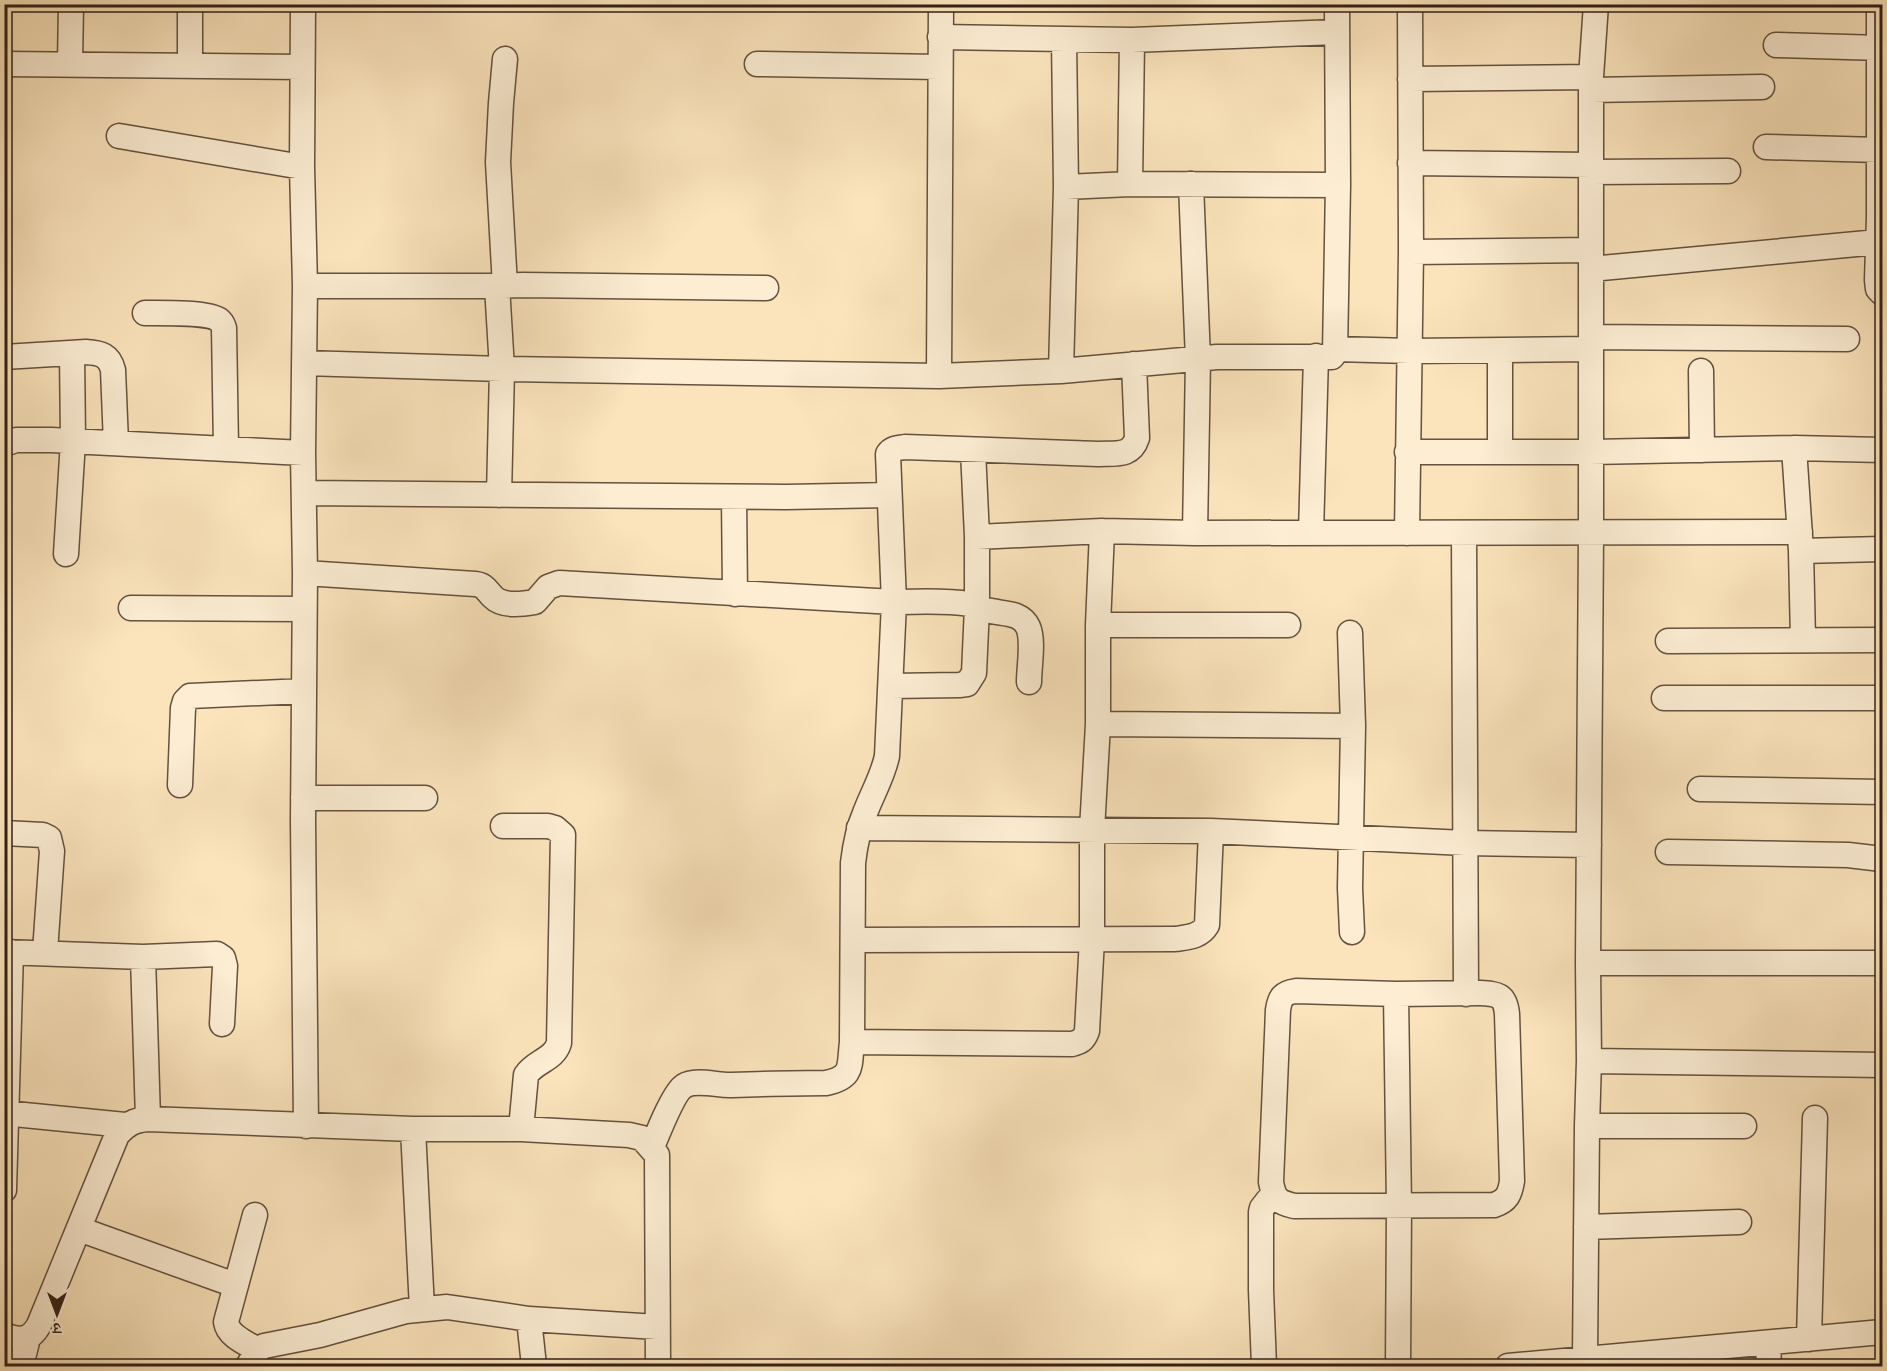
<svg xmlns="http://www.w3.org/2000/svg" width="1887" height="1371" viewBox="0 0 1887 1371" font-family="'IM FELL DW Pica','Noto Serif Devanagari',serif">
	<rect width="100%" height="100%" fill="#fbe4bc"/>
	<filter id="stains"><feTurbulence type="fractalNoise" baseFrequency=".00333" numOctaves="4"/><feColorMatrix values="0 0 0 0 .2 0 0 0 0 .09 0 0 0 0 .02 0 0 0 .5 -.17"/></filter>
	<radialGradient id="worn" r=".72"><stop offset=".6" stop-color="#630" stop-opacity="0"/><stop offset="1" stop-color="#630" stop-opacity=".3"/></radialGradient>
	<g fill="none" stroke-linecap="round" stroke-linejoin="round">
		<defs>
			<path id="minor" d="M 303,4 L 302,167 L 305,286 L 303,453 L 305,573 L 303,821 L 306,1126
				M 1879,4 L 1879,217 L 1877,280 L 1878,289 L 1882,293
				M 940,37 L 1132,40 L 1337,32
				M 1776,45 L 1882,48
				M 505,59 L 501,103 L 498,162 L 505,286
				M 4,64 L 302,67
				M 70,64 L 71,4
				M 757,64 L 939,67
				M 190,66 L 190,4
				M 1410,79 L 1591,77
				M 1591,90 L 1762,87
				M 119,136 L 302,167
				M 1766,147 L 1879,150
				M 1410,163 L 1591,165
				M 1591,172 L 1728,171
				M 1130,184 L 1132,40
				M 1191,184 L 1198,360 L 1195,533
				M 1066,187 L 1130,184 L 1338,185
				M 1411,252 L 1591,250
				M 1591,269 L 1878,242
				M 305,286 L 497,286 L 523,285 L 766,288
				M 497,286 L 502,369 L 499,495
				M 145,313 C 159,313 210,312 219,320 C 222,322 223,325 224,328 L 226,448
				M 1591,337 L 1847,339
				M 1335,349 L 1410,351 L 1591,349
				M 1500,351 L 1500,452
				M 4,357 L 86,352 C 101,353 109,355 113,370 L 116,443
				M 304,363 L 502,369 L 939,376 L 1061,371 L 1217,357 L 1332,357 L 1335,353 L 1338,185 L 1337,4
				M 1061,371 L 1066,187 L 1064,39
				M 1701,371 L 1702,450
				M 939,376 L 941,4
				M 4,444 L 16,440 L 51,440 L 303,453
				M 1794,448 L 1801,551 L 1803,640
				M 1407,452 L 1591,452 L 1794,448 L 1882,450
				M 304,493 L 786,497 L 889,495
				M 734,497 L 735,594
				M 1311,533 L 1316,356
				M 1407,533 L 1411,252 L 1410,4
				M 1464,533 L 1466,994
				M 977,537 L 1102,531 L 1195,533 L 1800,532
				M 1801,551 L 1882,549
				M 66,554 L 73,441 L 72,353
				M 305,573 L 475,584 C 485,585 486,590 493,597 C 503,607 523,604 535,602 L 548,587 L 559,583 L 894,602 C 919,602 944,600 969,604 C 976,605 983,610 991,611 C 1004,614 1021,612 1028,627 C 1034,640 1029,667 1029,682
				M 131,608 L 304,609
				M 1098,625 L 1288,625
				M 1350,633 L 1353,726 L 1350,888 L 1352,932
				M 1668,641 L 1882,640
				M 891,686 L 959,685 L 967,684 L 974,673 L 977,607 L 977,537 L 973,450
				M 1664,698 L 1882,698
				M 1098,724 L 1353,726
				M 180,785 L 183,708 L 185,701 L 190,696 L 304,691
				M 1700,789 L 1882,792
				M 303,798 L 425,798
				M 503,826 L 548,826 L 555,828 L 563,835 L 559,1043 C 554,1060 535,1061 526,1075 L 521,1129
				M 859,828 L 1211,831 L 1465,843 L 1589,845
				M 4,833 L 43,835 L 49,838 L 52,851 L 45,952
				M 1668,852 L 1848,855 L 1882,859
				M 854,940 L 1175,939 C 1188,937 1200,937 1207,925 L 1211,831
				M 4,952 L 143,957 L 217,954 L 223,958 L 225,966 L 222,1024
				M 143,957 L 148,1119
				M 1588,963 L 1882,963
				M 1296,991 L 1396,994 L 1479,993 C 1497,994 1505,994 1507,1014 L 1512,1181 C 1510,1194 1507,1201 1494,1205 L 1294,1206 C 1278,1202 1274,1199 1271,1182 L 1278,1010 C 1280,997 1283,993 1296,991 Z
				M 1396,994 L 1399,1206 L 1398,1366
				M 852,1042 L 1072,1044 C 1080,1042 1084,1040 1087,1031 L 1092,939 L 1092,830 L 1098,724 L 1098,625 L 1102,531
				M 1589,1061 L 1882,1065
				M 4,1113 L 125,1125
				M 1587,1126 L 1744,1126
				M 413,1129 L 422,1309
				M 652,1147 C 657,1135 674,1092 684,1086 C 695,1079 716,1085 729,1085 C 762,1084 794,1083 826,1083 C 854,1077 849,1066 852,1042 L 853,863 C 855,846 858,829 865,813 C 872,794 883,776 887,756 L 894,602 L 888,454 C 892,448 898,448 905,447 L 1098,454 C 1116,453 1131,457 1137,438 L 1134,364
				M 4,1190 L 11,952
				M 255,1215 L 226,1322 C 228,1336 246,1343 258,1350
				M 1586,1227 L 1739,1222
				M 79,1229 L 235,1285
				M 529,1319 L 534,1366
				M 4,1335 C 20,1341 30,1341 39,1325 L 117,1135 C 127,1124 134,1120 148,1119 L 413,1129 L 521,1129 L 629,1135 L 642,1138 L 657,1155 L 658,1366
				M 1809,1339 L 1815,1118
				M 1768,1343 L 1769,1366
				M 1585,1359 L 1587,1126 L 1589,1061 L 1588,963 L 1591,533 L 1591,77 L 1596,4
				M 21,1366 L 28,1338
				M 248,1366 L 258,1350 L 264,1346 L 320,1335 L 406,1311 L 447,1307 L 529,1319 L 657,1327
				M 1264,1366 L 1261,1290 L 1261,1212 L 1262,1208 L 1273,1194
				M 1508,1366 L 1882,1332"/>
		</defs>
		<use href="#minor" stroke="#64513f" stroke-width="27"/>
		<use href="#minor" stroke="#fcedd3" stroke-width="24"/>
	</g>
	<rect width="1887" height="1371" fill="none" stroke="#fbe4bc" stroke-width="24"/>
	<rect x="6" y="6" width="1875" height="1359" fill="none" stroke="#322015" stroke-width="3"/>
	<rect x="12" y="12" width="1863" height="1347" fill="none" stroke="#322015" stroke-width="1.5"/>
	<g transform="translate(57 1314) rotate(180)" stroke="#fcedd3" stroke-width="4.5" paint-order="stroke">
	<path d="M0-4.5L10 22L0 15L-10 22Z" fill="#322015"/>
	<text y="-9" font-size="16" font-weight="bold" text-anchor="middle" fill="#322015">उ</text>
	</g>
	<rect width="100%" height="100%" filter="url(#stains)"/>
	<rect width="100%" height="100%" fill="url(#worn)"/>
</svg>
